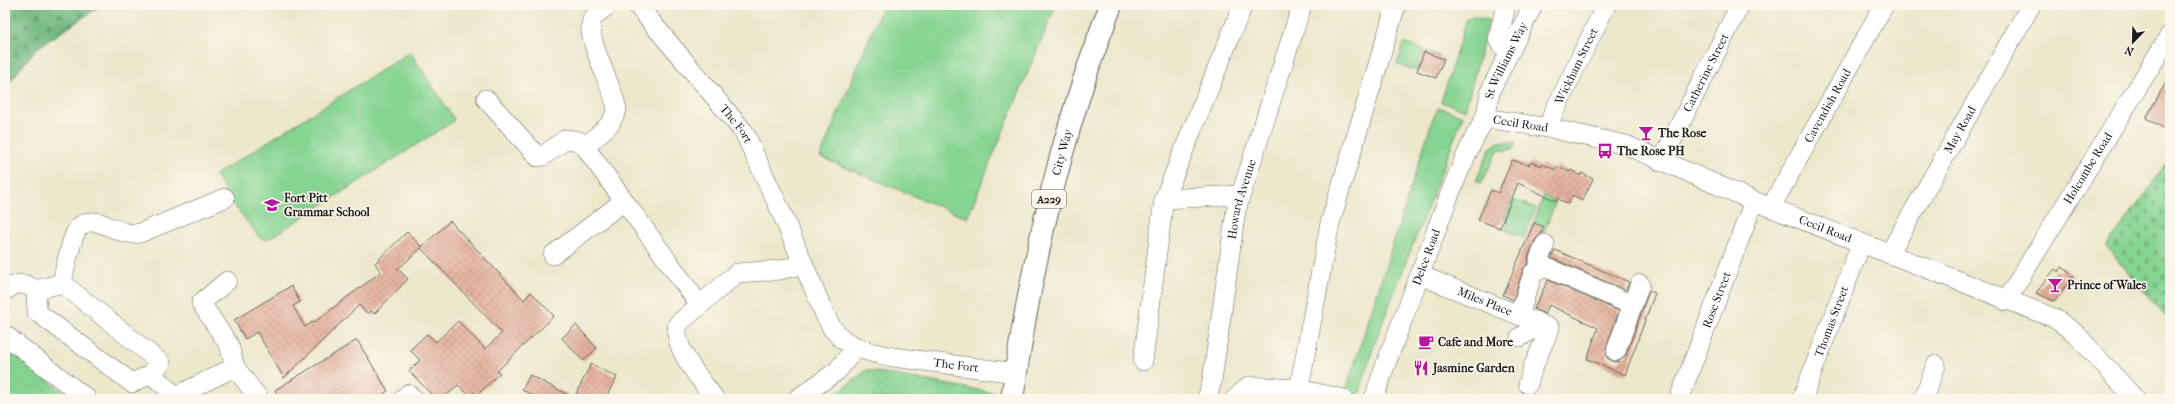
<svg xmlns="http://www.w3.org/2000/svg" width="2175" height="404" viewBox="0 0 2175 404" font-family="'IM FELL French Canon',serif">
	<defs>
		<pattern id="forest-firs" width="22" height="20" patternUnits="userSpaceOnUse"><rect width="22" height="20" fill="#6cb67c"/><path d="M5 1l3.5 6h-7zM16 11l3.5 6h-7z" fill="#589365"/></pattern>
		<pattern id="cemetery-stones" width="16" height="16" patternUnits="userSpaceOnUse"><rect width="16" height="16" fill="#86d492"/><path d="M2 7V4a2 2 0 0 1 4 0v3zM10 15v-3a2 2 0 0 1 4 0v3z" fill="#73b57d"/></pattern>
		<pattern id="park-dots" width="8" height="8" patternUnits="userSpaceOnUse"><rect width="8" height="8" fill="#86d492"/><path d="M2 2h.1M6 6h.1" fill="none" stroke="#73b57d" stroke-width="1.8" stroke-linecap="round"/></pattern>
		<pattern id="building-cross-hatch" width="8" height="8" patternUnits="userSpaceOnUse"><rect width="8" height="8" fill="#e4af9b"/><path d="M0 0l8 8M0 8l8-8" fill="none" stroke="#c39685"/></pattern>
	</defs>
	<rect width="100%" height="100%" fill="#fbf7ec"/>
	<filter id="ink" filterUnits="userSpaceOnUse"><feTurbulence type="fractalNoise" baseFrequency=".025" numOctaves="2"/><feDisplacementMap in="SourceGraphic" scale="8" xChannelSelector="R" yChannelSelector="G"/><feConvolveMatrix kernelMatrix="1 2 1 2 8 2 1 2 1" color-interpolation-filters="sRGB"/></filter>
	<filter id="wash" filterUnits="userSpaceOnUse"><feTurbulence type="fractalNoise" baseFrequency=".012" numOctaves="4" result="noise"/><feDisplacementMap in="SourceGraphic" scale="16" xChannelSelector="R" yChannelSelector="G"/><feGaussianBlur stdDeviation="0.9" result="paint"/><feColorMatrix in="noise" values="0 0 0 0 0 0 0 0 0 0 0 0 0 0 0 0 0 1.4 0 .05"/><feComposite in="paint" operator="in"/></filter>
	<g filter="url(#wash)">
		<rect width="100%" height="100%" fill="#ede7cc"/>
		<path fill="#86d492" stroke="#517857" d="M 883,5 L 1056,5 L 967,218 L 820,157 Z
			M 1473,17 L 1489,20 L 1465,110 L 1441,102 L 1467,18 Z
			M 1404,43 L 1440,56 L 1440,58 L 1424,52 L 1417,71 L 1397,64 Z
			M 410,52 L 454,119 L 452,122 L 267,240 L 260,238 L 231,201 L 215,175 Z
			M 1439,107 L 1463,116 L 1375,342 L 1359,395 L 1345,394 L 1433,118 Z
			M 1499,142 L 1516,142 L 1514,149 L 1497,151 L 1482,183 L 1478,182 L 1476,181 L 1490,148 Z
			M 1544,195 L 1556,201 L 1541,240 L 1529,235 Z
			M 1512,199 L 1536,208 L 1524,238 L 1500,228 L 1506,230 L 1509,221 L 1504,219 Z"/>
		<path fill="url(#forest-firs)" stroke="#44694c" d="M 16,5 L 102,5 L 36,49 L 5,88 L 5,12 Z"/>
		<path fill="url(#cemetery-stones)" stroke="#517857" d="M 2170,159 L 2170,322 L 2107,247 Z"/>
		<path fill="url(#park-dots)" stroke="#517857" d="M 5,348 L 73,399 L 5,399 Z
			M 867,370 L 994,393 L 994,399 L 829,399 Z"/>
		<g id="blocks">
			<path fill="url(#building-cross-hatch)" d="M 1424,52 L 1444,59 L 1436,78 L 1417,71 Z
				M 2170,75 L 2170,132 L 2146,118 Z
				M 1512,160 L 1529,165 L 1531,162 L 1541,166 L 1542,164 L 1556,170 L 1558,166 L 1570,172 L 1571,170 L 1581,176 L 1582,173 L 1593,179 L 1582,201 L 1573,195 L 1568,204 L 1557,198 L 1556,201 L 1518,183 L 1500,228 L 1478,220 L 1491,190 L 1498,193 Z
				M 450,221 L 524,300 L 531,292 L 554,316 L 497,371 L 500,373 L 477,395 L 474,392 L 470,396 L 458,385 L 443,399 L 436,399 L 409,371 L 420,360 L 410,350 L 427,334 L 436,342 L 458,321 L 485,349 L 502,333 L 421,248 L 398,269 L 408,279 L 374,314 L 371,311 L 368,314 L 359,305 L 284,378 L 257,332 L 245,339 L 234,320 L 291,286 L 300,302 L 293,306 L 305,327 L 312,322 L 313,323 L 381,272 L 375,263 L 407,232 L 422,247 Z
				M 1534,223 L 1544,227 L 1541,234 L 1535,240 L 1529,255 L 1528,263 L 1523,270 L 1513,300 L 1503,295 Z
				M 1555,250 L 1629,282 L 1626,290 L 1551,258 Z
				M 2062,267 L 2073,276 L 2054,301 L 2036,293 L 2055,269 L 2058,272 Z
				M 1548,280 L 1619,311 L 1606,348 L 1607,358 L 1613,361 L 1618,362 L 1626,355 L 1649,291 L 1655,293 L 1625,375 L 1587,359 L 1598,328 L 1549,305 L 1545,314 L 1534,309 Z
				M 576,325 L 597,348 L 583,361 L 562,338 Z
				M 357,340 L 388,391 L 375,399 L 280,399 L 275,390 Z
				M 591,364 L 617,377 L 605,399 L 540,399 L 522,390 L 530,375 L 574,398 Z"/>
		</g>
	</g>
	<g filter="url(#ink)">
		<use href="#blocks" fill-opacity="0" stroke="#65635a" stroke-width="1"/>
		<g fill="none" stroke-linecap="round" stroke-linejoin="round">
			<defs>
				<g id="minor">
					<path d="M 608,5 C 603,9 595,14 592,20 C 584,37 615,90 617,110 L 610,124 L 585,147 L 699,304"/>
					<path id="s1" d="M 637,5 L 744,132 L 783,216 L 825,315 L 832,328 L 842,339 L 856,347 L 870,352 L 893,357 L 1016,373"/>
					<path d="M 1506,5 L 1498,39 L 1501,45 L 1511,50"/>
					<path d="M 486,99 L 538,157 L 543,156 L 566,139 L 579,141 L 585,147"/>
					<path id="s2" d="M 1485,118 L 1549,128 L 1626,145 L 1754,201 L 2054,318 L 2075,333 L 2135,399"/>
					<path id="s3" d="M 1549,128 L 1552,116 L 1606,5"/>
					<path id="s4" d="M 1661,162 L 1740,5"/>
					<path d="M 1164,199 L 1240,195"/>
					<path id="s5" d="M 1771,207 L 1884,5"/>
					<path id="s6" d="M 1889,254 L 2031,5"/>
					<path d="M 553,255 L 624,201"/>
					<path d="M 1539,269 L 1539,259 L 1545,244"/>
					<path id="s7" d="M 1420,275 L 1550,328 L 1533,367 L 1528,384"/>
					<path d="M 227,281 L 201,303 L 229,345 L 235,367 L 259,399"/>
					<path d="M 62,283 C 65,270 71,236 79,227 C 86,220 97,221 105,225 C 118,230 126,235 140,233 L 225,198"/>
					<path d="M 36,290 L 37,312 L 132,383 L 151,374"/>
					<path d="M 5,291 C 16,282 23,282 36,290 L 62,283 L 161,363 L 151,374 L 177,397 L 176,399"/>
					<path id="s8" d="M 2006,301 L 2170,35"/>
					<path d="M 1519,315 L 1533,273 L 1545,267 L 1632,305"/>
					<path d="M 5,335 L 87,399"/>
					<path d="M 1520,337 L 1531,330 L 1535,321"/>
					<path d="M 1616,351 L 1640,284"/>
					<path d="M 1143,361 L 1164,199 L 1243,5"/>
					<path d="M 177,397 L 182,393 L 235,367"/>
					<path d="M 403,399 L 408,394 L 414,399"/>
					<path d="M 715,399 C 702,381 671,347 678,324 L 737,273 L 780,270 L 803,264"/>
					<path d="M 797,399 L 837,371 L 856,347"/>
					<path id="s9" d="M 1207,399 L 1212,381 L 1236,210 L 1302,5"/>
					<path d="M 1235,399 L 1249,386 L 1299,389 L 1343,399"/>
					<path d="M 1295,399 L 1299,389 L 1330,223 L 1396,5"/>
					<path id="s10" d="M 1374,399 C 1387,356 1405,316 1420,274 C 1440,221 1457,168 1484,120 C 1488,112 1488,97 1492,87 L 1533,5"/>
					<path id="s11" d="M 1679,399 L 1754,201"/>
					<path id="s12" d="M 1802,399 L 1861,244"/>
					<path d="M 1923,399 L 1936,365"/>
				</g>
				<g id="major">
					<path id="s13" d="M 1012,399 C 1031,264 1061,132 1111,5"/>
				</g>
			</defs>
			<use href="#minor" stroke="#65635a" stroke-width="20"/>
			<use href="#major" stroke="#65635a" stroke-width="24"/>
			<use href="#minor" stroke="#fff" stroke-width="19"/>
			<use href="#major" stroke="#fff" stroke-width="22"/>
		</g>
	</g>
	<defs>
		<symbol id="bar-bare" viewBox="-9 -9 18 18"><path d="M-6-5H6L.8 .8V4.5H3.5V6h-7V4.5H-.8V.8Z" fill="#b5179e" stroke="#fbf7ec" stroke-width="2.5" paint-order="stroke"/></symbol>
		<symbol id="bus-bare" viewBox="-9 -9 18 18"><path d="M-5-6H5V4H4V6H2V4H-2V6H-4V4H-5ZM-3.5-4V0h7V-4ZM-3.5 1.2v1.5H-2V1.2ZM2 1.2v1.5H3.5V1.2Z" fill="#b5179e" stroke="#fbf7ec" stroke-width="2.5" paint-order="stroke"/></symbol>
		<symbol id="school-bare" viewBox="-9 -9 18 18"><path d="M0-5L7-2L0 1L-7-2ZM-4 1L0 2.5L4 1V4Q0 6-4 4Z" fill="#b5179e" stroke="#fbf7ec" stroke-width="2.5" paint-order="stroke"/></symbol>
		<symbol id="cafe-bare" viewBox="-9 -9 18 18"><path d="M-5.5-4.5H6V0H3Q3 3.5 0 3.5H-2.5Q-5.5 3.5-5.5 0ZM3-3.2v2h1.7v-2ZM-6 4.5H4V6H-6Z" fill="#b5179e" stroke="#fbf7ec" stroke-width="2.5" paint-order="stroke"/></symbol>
		<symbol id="restaurant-bare" viewBox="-9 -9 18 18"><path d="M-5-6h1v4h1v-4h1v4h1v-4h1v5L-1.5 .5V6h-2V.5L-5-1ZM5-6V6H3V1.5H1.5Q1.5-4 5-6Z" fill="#b5179e" stroke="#fbf7ec" stroke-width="2.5" paint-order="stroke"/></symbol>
	</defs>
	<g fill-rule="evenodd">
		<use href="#bar-bare" x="1635" y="122" width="22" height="22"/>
		<use href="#bus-bare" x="1594" y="140" width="22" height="22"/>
		<use href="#school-bare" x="261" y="194" width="22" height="22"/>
		<use href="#bar-bare" x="2044" y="274" width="22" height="22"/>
		<use href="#cafe-bare" x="1415" y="331" width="22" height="22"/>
		<use href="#restaurant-bare" x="1410" y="357" width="22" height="22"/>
	</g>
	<g text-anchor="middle" stroke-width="3" stroke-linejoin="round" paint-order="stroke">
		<rect fill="#fbf7ec" stroke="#5f5e5a" stroke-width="1" x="1032" y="190" width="34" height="18" rx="3"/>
		<g font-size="11" font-weight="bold" fill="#1c1c1c">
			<text x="1049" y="203">A229</text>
		</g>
		<g font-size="12" fill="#1c1c1c" stroke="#fbf7ec">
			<text dy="4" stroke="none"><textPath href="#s10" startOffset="364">St Williams Way</textPath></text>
			<text dy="4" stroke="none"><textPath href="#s3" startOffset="68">Wickham Street</textPath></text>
			<text dy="4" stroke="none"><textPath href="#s4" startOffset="100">Catherine Street</textPath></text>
			<text dy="4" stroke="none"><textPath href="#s5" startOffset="116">Cavendish Road</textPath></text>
			<text dy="4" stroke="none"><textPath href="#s1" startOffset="155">The Fort</textPath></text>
			<text dy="4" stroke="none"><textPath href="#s2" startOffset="36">Cecil Road</textPath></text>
			<text dy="4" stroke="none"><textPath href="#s6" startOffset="143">May Road</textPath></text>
			<text dy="4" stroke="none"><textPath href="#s13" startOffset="252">City Way</textPath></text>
			<text dy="4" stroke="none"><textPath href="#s8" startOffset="156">Holcombe Road</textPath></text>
			<text dy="4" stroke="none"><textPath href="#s9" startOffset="203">Howard Avenue</textPath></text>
			<text dy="4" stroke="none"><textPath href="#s2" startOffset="360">Cecil Road</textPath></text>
			<text dy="4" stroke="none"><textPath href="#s10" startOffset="151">Delce Road</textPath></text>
			<text dy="4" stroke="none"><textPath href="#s11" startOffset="106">Rose Street</textPath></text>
			<text dy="4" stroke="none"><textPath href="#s7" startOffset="70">Miles Place</textPath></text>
			<text dy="4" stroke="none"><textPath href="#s12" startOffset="83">Thomas Street</textPath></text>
			<text dy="4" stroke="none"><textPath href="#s1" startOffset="514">The Fort</textPath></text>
		</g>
		<g font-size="12" font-weight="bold" fill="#1c1c1c" stroke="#fbf7ec" text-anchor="start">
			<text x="1658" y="137">The Rose</text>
			<text x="1617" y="155">The Rose PH</text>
			<text x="284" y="202">Fort Pitt<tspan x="284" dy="14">Grammar School</tspan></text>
			<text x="2067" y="289">Prince of Wales</text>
			<text x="1438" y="346">Cafe and More</text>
			<text x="1433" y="372">Jasmine Garden</text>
		</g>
	</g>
	<rect width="2175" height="404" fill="none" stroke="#fbf7ec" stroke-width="20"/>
	<g transform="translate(2133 42) rotate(203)" stroke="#fbf7ec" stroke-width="3" paint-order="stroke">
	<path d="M0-3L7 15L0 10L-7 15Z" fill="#1c1c1c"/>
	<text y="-6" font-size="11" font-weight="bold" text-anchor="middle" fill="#1c1c1c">N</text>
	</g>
</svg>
